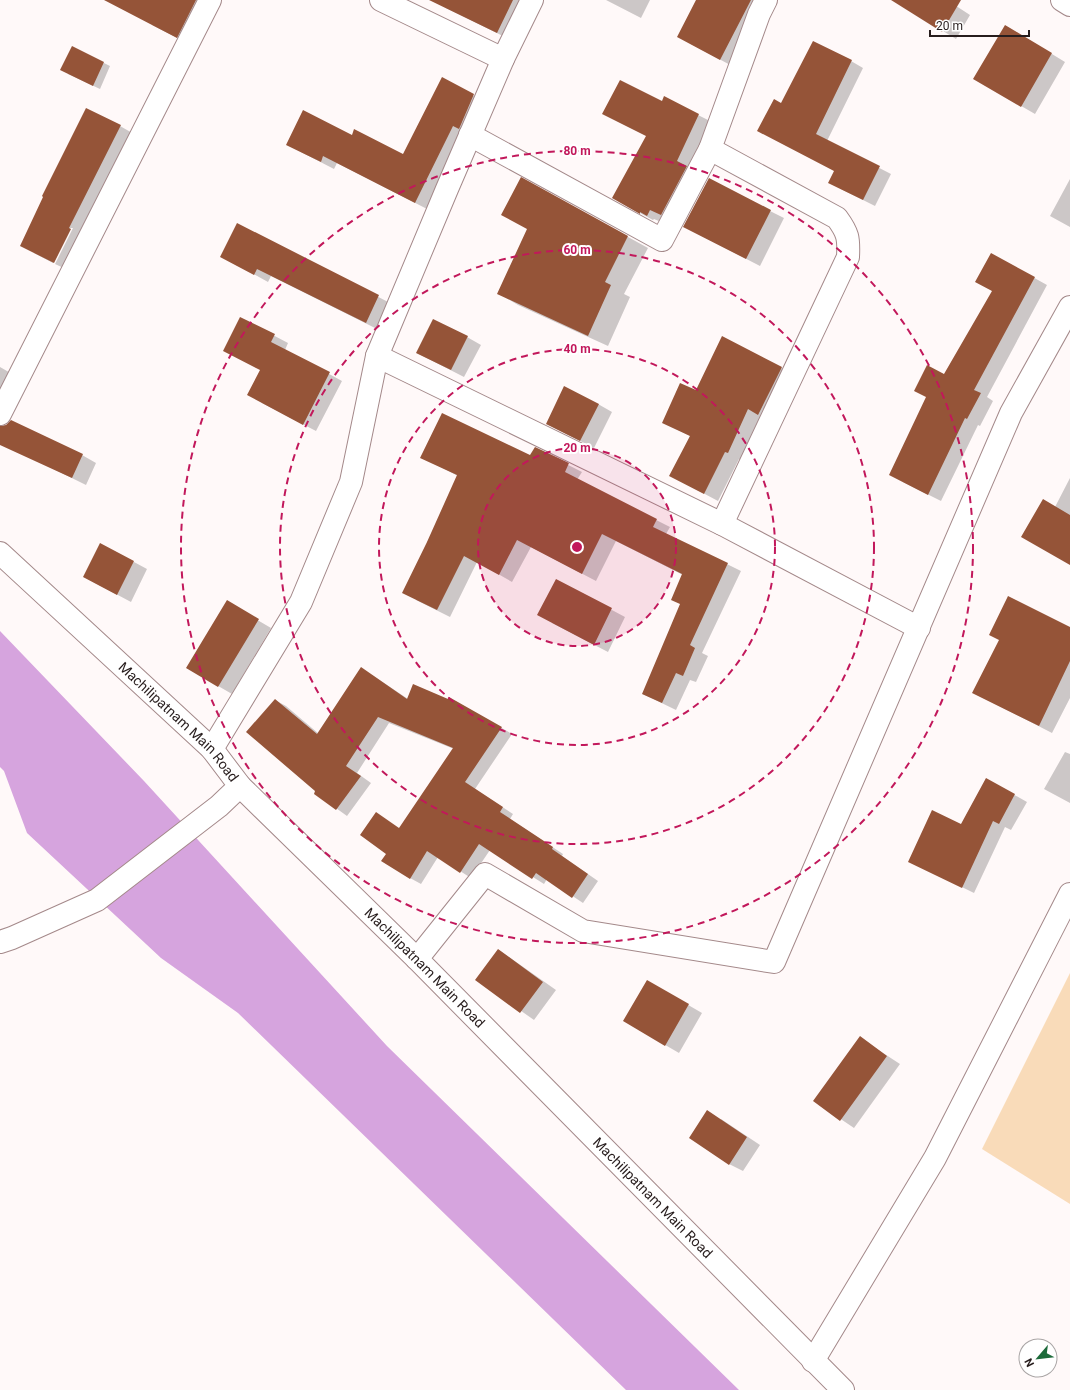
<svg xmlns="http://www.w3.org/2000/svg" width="1070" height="1390" viewBox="0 0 1070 1390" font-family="Roboto,sans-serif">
	<rect width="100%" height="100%" fill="#fff9f9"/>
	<path fill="#f9dbb9" d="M 1070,973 L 1070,1204 L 982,1149 Z"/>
	<path fill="#d6a4de" d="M 0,631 L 144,781 L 387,1046 L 739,1390 L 626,1390 L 238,1013 L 161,958 L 27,833 L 4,771 L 0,767 Z"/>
	<path fill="#0003" d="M 148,0 L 199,0 L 191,45 L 152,25 Z
		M 435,0 L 527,0 L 509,39 L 446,8 Z
		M 606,0 L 650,0 L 641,18 Z
		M 697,0 L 768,0 L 734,67 L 691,44 Z
		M 893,0 L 947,0 L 970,15 L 956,39 Z
		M 1006,26 L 1065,62 L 1035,114 L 975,79 Z
		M 851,61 L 863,68 L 827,141 L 891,174 L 875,206 L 841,189 L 835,171 L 782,104 Z
		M 104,63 L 110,66 L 100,89 L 68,74 Z
		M 443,79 L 487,103 L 429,210 L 337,163 L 334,169 L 301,152 L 352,136 L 403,155 Z
		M 662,103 L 698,115 L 712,122 L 661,222 L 654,219 L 653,220 L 627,206 L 647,136 L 617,121 Z
		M 120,126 L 134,134 L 68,270 L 55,264 L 73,228 L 70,228 L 53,263 L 34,253 Z
		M 521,178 L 648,248 L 624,294 L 630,297 L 608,346 L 518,305 L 498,293 L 528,229 Z
		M 1070,179 L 1070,227 L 1050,216 Z
		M 770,211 L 784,218 L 760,266 L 698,234 Z
		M 237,224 L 392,304 L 379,330 L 271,276 L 268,282 L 235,264 Z
		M 991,254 L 1047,285 L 987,397 L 993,401 L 980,426 L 978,425 L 941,501 L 903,482 L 944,375 L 993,291 Z
		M 241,318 L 288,343 L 285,350 L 342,381 L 316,431 L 262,403 L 261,370 Z
		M 467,337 L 481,345 L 464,377 L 417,353 Z
		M 0,367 L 21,379 L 0,409 Z
		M 781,368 L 795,375 L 741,460 L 739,459 L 718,501 L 671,476 L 690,436 L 663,422 L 696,391 Z
		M 598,404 L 612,412 L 594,448 L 547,424 Z
		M 535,448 L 582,472 L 577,480 L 670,527 L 666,534 L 741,571 L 702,653 L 708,656 L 696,682 L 690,680 L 676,710 L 643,694 L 681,604 L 683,575 L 616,541 L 596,581 L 531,547 L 512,582 L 477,562 L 450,617 L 416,600 L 428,543 L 458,476 L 421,457 L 531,457 Z
		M 21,453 L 82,455 L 96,463 L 86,485 Z
		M 1070,478 L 1070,564 L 1055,507 Z
		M 134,562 L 147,569 L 131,602 L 84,577 Z
		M 556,580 L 625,617 L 608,652 L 552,623 Z
		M 227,602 L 271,628 L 232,694 L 187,668 Z
		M 1070,628 L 1070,698 L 1052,733 L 974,693 L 1000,640 Z
		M 372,675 L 408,699 L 449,700 L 450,698 L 512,734 L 475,789 L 513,814 L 510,819 L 563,854 L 562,856 L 598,881 L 583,903 L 547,879 L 544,884 L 490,850 L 471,878 L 438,857 L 421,884 L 410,878 L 400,829 L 454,749 L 389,723 L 357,773 L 371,783 L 347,816 L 315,793 L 317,791 L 275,700 L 286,706 L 319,734 Z
		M 1065,752 L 1070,754 L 1070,803 L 1044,789 Z
		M 986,779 L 1027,802 L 1011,830 L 1005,827 L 974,893 L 909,861 L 961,825 Z
		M 499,950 L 556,990 L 534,1020 L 477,980 Z
		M 647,981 L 702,1013 L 679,1053 L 624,1021 Z
		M 860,1038 L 900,1064 L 854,1128 L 814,1101 Z
		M 721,1119 L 760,1145 L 743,1171 L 729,1164 Z"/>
	<path fill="#955438" d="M 104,0 L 196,0 L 177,38 Z
		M 429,0 L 513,0 L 497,33 Z
		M 696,0 L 751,0 L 720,60 L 677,37 Z
		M 891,0 L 961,0 L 942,32 Z
		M 1005,25 L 1052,53 L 1021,107 L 973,79 Z
		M 813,41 L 852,60 L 816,134 L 880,166 L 863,200 L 828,183 L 834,171 L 757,131 L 774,99 L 781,103 Z
		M 72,46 L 104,62 L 93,86 L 60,70 Z
		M 442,77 L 474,94 L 459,129 L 453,126 L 415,203 L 323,156 L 321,162 L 286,145 L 303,110 L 352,135 L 354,129 L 403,154 Z
		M 620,80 L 662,101 L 664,96 L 699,114 L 677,161 L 687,166 L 661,215 L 650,210 L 647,216 L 640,212 L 640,214 L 612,198 L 646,136 L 602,114 Z
		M 86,108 L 121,125 L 69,228 L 71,229 L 54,263 L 20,246 L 43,197 L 42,196 Z
		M 521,177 L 628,236 L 605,282 L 611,285 L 588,336 L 497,294 L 527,229 L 501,215 Z
		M 709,178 L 771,210 L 746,259 L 683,227 Z
		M 237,223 L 379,295 L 366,323 L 257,269 L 254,275 L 220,257 Z
		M 991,253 L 1035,277 L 974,390 L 981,393 L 967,419 L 965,418 L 928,495 L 889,475 L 926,397 L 914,391 L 927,365 L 944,374 L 992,291 L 975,282 Z
		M 240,317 L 275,334 L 271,342 L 330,372 L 303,425 L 247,395 L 260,370 L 223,351 Z
		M 433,319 L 468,336 L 451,370 L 416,353 Z
		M 722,336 L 782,367 L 758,415 L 748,409 L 728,453 L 725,452 L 704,494 L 669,476 L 690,436 L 662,423 L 680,383 L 696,390 Z
		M 564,386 L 599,404 L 580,441 L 546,424 Z
		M 442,413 L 530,455 L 535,447 L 569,463 L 565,472 L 657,519 L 653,527 L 728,563 L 690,645 L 695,648 L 683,676 L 676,673 L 662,703 L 642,694 L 680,604 L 671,600 L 682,574 L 602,534 L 582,574 L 517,540 L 499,575 L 464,556 L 437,610 L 402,593 L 427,542 L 457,475 L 420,458 Z
		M 11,420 L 83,454 L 72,478 L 0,445 L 0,426 L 6,425 Z
		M 1043,499 L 1070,515 L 1070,565 L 1021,537 Z
		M 100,543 L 134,561 L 117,595 L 83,577 Z
		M 556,579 L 612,608 L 594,645 L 537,615 Z
		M 1008,596 L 1070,627 L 1070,661 L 1039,726 L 972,693 L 999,640 L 989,635 Z
		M 227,600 L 259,619 L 218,687 L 186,668 Z
		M 361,667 L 407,699 L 413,684 L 448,699 L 449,697 L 502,727 L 465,782 L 503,807 L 500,812 L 553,847 L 552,849 L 588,874 L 572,898 L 536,873 L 532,879 L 479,844 L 460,873 L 427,851 L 410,879 L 381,861 L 386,854 L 360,835 L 376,812 L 399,828 L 453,748 L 378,717 L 346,766 L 361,776 L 336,810 L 314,794 L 315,791 L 246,732 L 275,699 L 317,734 Z
		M 986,778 L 1015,794 L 999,824 L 993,821 L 962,888 L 908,862 L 932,810 L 961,824 Z
		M 498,949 L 543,982 L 520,1013 L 475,980 Z
		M 647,980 L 689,1004 L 665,1046 L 623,1021 Z
		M 860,1036 L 887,1056 L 840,1121 L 813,1101 Z
		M 707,1110 L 747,1137 L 729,1165 L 689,1138 Z"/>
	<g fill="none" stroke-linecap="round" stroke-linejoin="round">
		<defs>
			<g id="minor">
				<path d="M 381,0 L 503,59"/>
				<path d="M 470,135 L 662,240 L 710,149"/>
				<path d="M 377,356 L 722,524 L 919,628"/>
				<path d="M 0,414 L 210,0"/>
				<path d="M 722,524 L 848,257 C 849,238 848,233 837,218 L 710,149 L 759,14 L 766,0"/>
				<path d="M 212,749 L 301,602 L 351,482 L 377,356 L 447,189 L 503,59 L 532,0"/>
				<path id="s1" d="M 240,786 L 417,959 L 843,1390"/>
				<path d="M 417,959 L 485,874 L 583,931 L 774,962 L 1011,413 L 1070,307"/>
				<path d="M 813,1361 L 935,1158 L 1070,894"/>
			</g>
			<g id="major">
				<path d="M 1062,0 L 1070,5"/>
				<path id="s2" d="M 0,553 L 212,749 L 240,786 L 219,806 L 97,900 L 12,938 L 0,942"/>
			</g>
		</defs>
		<use href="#minor" stroke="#a4898a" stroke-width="24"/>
		<use href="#major" stroke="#a4898a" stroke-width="24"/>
		<use href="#minor" stroke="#fff" stroke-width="22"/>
		<use href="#major" stroke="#fff" stroke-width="22"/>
	</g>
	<circle cx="577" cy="547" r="99" fill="#c2185b" fill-opacity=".12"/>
	<g fill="none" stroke="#c2185b" stroke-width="2" stroke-dasharray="7 5">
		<circle cx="577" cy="547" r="99"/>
		<circle cx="577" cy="547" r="198"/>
		<circle cx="577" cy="547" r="297"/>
		<circle cx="577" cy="547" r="396"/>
	</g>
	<g text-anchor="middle" stroke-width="4" stroke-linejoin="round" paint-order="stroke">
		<g font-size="14" fill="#271d1d" stroke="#fff">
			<text dy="5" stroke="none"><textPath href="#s2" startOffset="246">Machilipatnam Main Road</textPath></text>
			<text dy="5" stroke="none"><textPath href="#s1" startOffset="259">Machilipatnam Main Road</textPath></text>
			<text dy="5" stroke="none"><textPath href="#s1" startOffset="583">Machilipatnam Main Road</textPath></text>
		</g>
	</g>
	<circle cx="577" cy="547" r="6" fill="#c2185b" stroke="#fff" stroke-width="2"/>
	<g font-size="12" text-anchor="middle" font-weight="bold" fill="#c2185b" stroke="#fff" stroke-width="4" stroke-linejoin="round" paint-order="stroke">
		<text x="577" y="155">80 m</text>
		<text x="577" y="254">60 m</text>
		<text x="577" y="353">40 m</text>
		<text x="577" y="452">20 m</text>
	</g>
	<g transform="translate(1038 1358) rotate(242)"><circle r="19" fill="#ffffff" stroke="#a9a5a5"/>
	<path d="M0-3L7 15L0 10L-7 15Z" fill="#1d6b3b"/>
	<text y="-6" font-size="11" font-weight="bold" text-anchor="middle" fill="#271d1d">N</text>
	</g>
	<path d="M930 30v6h99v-6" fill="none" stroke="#271d1d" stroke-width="2"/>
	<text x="936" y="30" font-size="12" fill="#271d1d" stroke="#ffffff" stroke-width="3" paint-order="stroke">20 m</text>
</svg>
